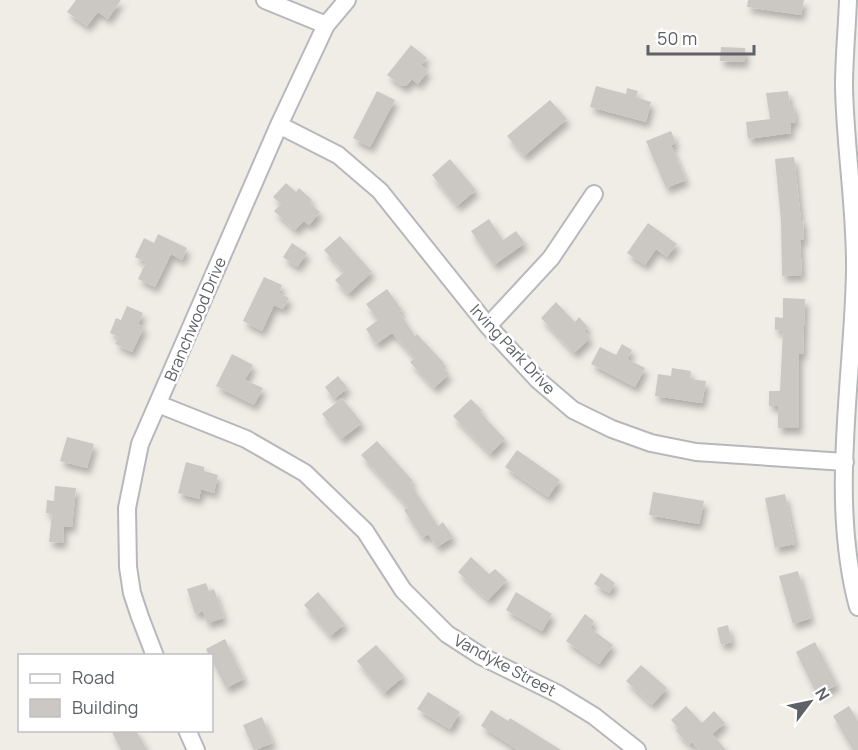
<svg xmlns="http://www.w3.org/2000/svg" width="858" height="750" viewBox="0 0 858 750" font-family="Manrope,sans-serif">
	<defs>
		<filter id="shadow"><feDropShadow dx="3.5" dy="6" stdDeviation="3" flood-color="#0004"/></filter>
	</defs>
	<rect width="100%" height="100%" fill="#f0ede6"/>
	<path fill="#cbc8c3" filter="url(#shadow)" d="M 76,0 L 81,0 L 88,5 L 81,0 L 121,0 L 108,19 L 98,12 L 87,26 L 67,12 Z
		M 748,0 L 804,0 L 801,15 L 747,7 Z
		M 411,45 L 427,58 L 421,65 L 428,71 L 418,84 L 412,79 L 406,86 L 402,86 L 387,75 Z
		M 721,47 L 745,48 L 745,62 L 720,61 Z
		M 596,86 L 626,94 L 627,88 L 638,91 L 636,97 L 651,102 L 646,122 L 590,107 Z
		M 377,91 L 395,100 L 370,147 L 353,138 Z
		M 788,91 L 790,104 L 793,104 L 796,122 L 790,123 L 791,133 L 748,139 L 746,122 L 770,119 L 766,93 Z
		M 550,100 L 567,119 L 524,156 L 507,136 Z
		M 671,131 L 676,143 L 671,145 L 686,180 L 666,188 L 646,141 Z
		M 794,157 L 801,220 L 803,220 L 804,240 L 800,240 L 802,275 L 782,276 L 781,221 L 775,159 Z
		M 450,159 L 476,190 L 457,206 L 432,175 Z
		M 286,183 L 296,192 L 299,188 L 312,200 L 309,203 L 320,212 L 309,225 L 304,221 L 295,230 L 274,211 L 281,204 L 273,197 Z
		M 489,219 L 503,240 L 516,231 L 525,243 L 494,265 L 471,231 Z
		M 648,223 L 677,244 L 667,257 L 656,249 L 645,265 L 627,253 Z
		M 158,234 L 187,248 L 182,260 L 171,254 L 155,287 L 138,279 L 146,262 L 135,257 L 144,238 L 154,243 Z
		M 340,236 L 372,272 L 348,294 L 335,280 L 344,272 L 324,250 Z
		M 292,243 L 307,253 L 297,267 L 283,257 Z
		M 264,277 L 282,285 L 279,293 L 289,298 L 283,309 L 274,305 L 262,331 L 243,321 Z
		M 387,289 L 402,310 L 399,312 L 415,336 L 417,334 L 444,363 L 441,366 L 449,374 L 434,388 L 410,362 L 415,358 L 392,333 L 376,344 L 366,329 L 378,320 L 366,304 Z
		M 783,298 L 805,299 L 803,354 L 799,354 L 799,428 L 778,428 L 778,406 L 769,406 L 769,391 L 780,391 L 783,331 L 775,330 L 775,317 L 783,318 Z
		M 556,302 L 575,322 L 579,317 L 588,327 L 584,331 L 590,338 L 574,353 L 541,318 Z
		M 127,306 L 143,313 L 138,324 L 144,327 L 132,352 L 115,344 L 119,337 L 110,333 L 116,318 L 121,320 Z
		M 622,344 L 632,350 L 627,359 L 645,368 L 635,387 L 591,364 L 600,347 L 616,355 Z
		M 232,354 L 253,365 L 245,380 L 263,388 L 254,405 L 216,386 Z
		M 672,368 L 691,371 L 690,379 L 706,381 L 702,403 L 655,396 L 658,374 L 671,376 Z
		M 338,376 L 348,388 L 334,399 L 325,387 Z
		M 342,398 L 362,423 L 341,439 L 322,414 Z
		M 471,399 L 482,410 L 480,412 L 505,439 L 490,454 L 453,416 Z
		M 67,437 L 94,444 L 87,468 L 60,461 Z
		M 377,441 L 413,481 L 410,483 L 438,526 L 443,522 L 453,537 L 437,547 L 428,534 L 422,538 L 404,510 L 408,507 L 361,455 Z
		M 517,450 L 560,480 L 548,497 L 505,467 Z
		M 186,462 L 204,467 L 204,471 L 218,475 L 214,493 L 201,489 L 199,499 L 178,493 Z
		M 55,486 L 76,488 L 72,527 L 64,526 L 63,543 L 49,542 L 52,514 L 46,513 L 47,500 L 54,501 Z
		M 653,492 L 704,501 L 699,524 L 649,515 Z
		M 785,494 L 795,544 L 775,548 L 765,498 Z
		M 471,557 L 489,574 L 495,569 L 507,580 L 488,600 L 458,572 Z
		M 798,571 L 811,618 L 793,624 L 779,576 Z
		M 601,573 L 615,583 L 609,593 L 594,584 Z
		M 206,583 L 209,591 L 214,589 L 224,618 L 207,623 L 203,611 L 195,614 L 187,589 Z
		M 318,592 L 345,624 L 330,636 L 304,605 Z
		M 516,592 L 552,614 L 542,631 L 506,610 Z
		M 585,614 L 594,621 L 590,628 L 613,645 L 599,664 L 566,641 Z
		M 728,625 L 732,642 L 721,645 L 717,628 Z
		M 225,639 L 244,679 L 226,688 L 212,660 L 212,656 L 209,656 L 206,649 Z
		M 815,642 L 837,685 L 817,695 L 796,652 Z
		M 376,645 L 404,676 L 384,693 L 357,661 Z
		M 641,665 L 667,688 L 652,705 L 626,681 Z
		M 428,692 L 460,712 L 450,729 L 417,709 Z
		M 686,706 L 702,723 L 714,711 L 725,723 L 712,734 L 726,750 L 699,750 L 692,742 L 689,745 L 676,731 L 678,728 L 671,720 Z
		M 849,706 L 858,721 L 858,750 L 853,750 L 833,716 Z
		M 491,710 L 508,721 L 510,718 L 561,750 L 518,750 L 481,726 Z
		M 262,717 L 273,743 L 254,750 L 243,725 Z
		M 111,730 L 136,730 L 147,750 L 121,750 Z"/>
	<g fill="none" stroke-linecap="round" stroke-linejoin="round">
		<defs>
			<path id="minor" d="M 265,0 L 326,25
				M 848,0 C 847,29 844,58 844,86 C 845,148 856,210 855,272 C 853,381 829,500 858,607
				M 279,125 L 338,155 L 380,191 L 488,326 L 538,380 L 573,410 L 612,429 L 651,443 L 696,452 L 845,462
				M 488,326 L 551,258 L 594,194
				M 158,404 L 246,439 L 305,473 L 365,531 L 403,590 L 447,634 L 481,656 L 558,694 L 594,716 L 637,750
				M 155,656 L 140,617 L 132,593 L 128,567 L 127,508 L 140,444 L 279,125 L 326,25 L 347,0
				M 187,730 L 196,750"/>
		</defs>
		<use href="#minor" stroke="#b6b8bc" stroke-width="20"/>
		<use href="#minor" stroke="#fff" stroke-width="16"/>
	</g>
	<g text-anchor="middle" stroke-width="5" stroke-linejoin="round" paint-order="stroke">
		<g font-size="16" fill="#5e6166" stroke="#fff">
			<text transform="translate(195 319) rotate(-67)" y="6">Branchwood Drive</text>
			<text transform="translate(513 349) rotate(47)" y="6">Irving Park Drive</text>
			<text transform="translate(505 665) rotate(28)" y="6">Vandyke Street</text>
		</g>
	</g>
	<rect x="18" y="654" width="195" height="78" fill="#ffffff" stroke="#bfc0c2" stroke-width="1.5"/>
	<rect x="30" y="674" width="30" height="9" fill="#ffffff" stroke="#bfc0c2" stroke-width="1.5"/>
	<text x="72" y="684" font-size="18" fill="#5e6166">Road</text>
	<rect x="30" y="699" width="30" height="18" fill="#cbc8c3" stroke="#bfc0c2" stroke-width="1.5"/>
	<text x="72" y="714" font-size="18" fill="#5e6166">Building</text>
	<g transform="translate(810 702) rotate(58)" stroke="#ffffff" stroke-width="4.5" paint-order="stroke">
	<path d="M0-4.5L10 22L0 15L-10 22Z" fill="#5e6166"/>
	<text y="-9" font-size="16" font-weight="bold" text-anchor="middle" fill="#5e6166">N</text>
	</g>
	<path d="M648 45v9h106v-9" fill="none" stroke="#5e6166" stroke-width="3"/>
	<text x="657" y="45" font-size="18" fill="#5e6166" stroke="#ffffff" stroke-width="4.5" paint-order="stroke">50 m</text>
</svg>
